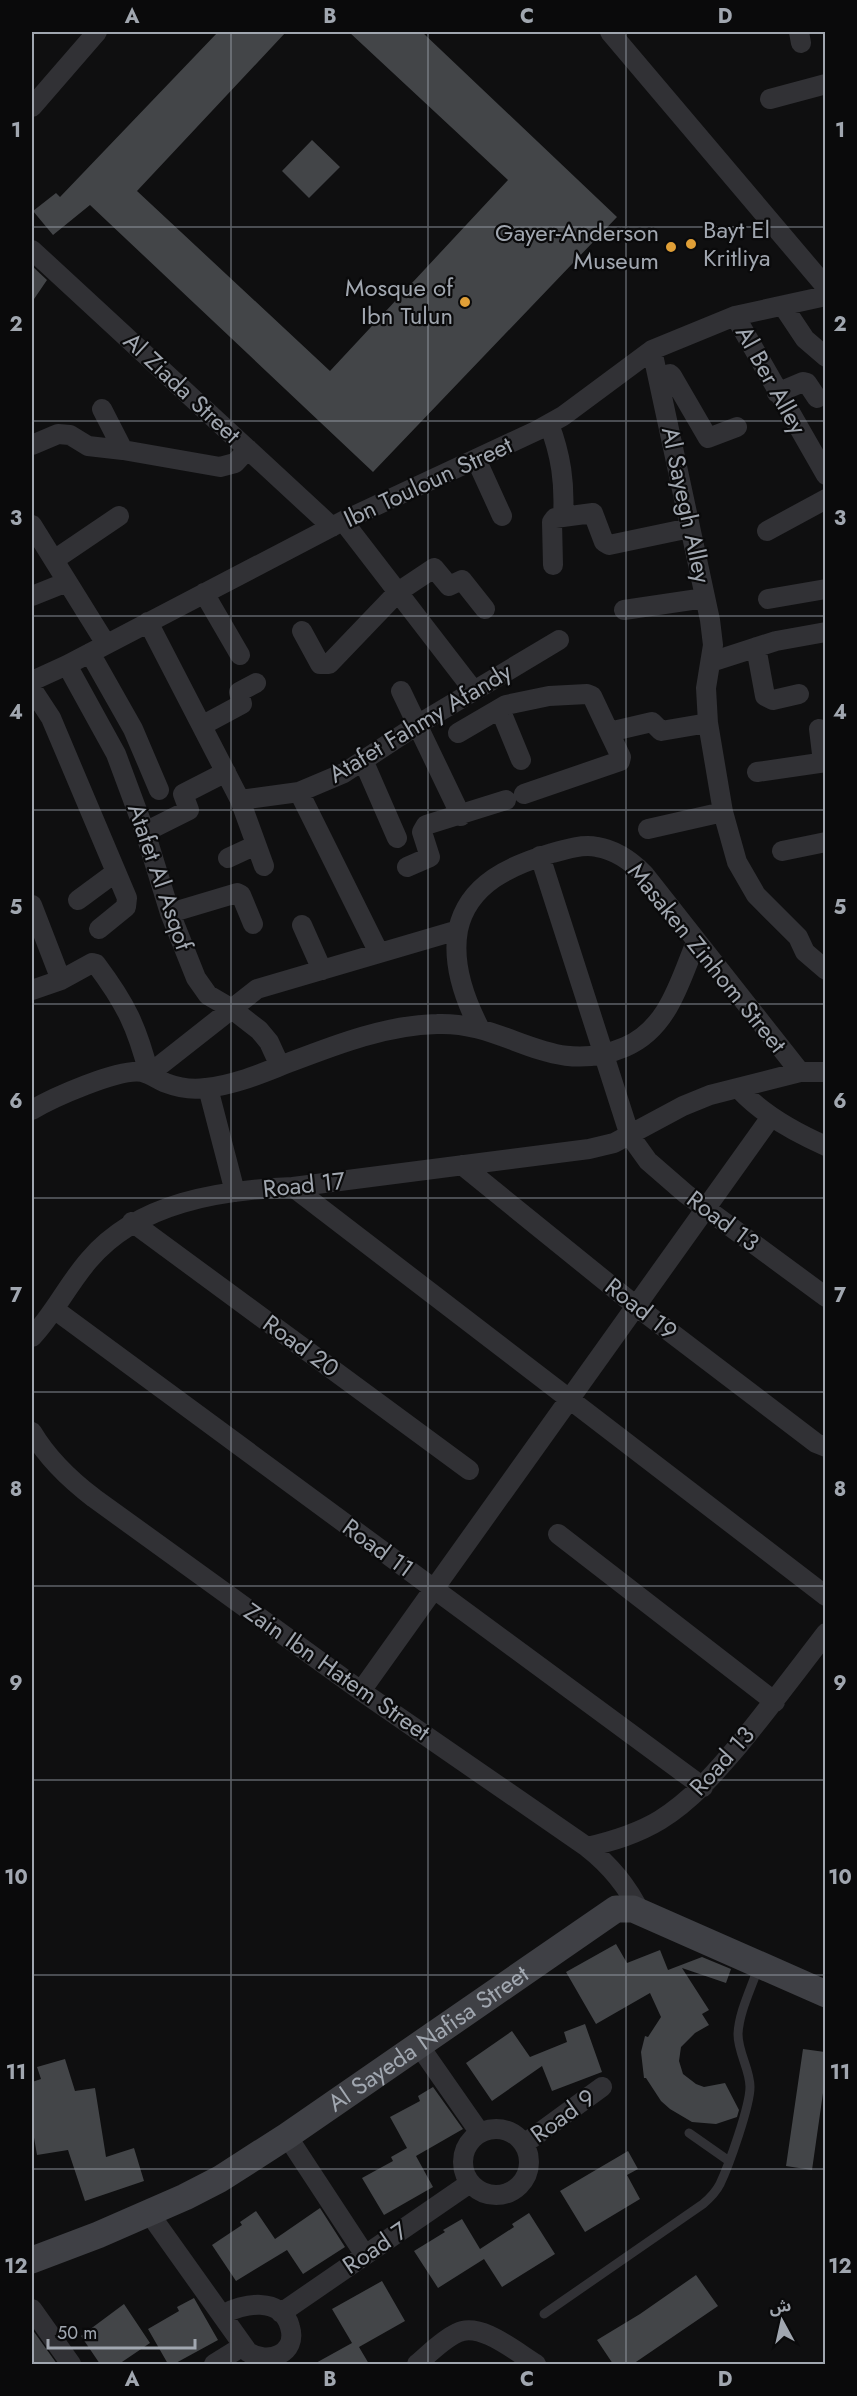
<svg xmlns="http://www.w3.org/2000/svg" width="857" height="2396" viewBox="0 0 857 2396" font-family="Jost,'Noto Sans Arabic',sans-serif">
	<rect width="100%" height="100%" fill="#0f0f10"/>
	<path fill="#434548" d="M 218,32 L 286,32 L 137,191 L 330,371 L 508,180 L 349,32 L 422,32 L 617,217 L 373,472 L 90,205 L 53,235 L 33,211 L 56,193 L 60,197 Z
		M 312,140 L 340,167 L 309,198 L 282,171 Z
		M 32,266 L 47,280 L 32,302 Z
		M 616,1944 L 627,1963 L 660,1950 L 668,1970 L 702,1957 L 731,1969 L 726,1983 L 682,1968 L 709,2010 L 702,2014 L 709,2025 L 695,2033 L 681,2047 L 679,2061 L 683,2074 L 696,2084 L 704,2087 L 725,2083 L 739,2110 L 737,2117 L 716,2124 L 692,2122 L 670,2109 L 661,2101 L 646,2078 L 644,2078 L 641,2052 L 645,2036 L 648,2037 L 661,2017 L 650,1993 L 596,2024 L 566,1972 Z
		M 585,2024 L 602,2072 L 552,2091 L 542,2066 L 492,2101 L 466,2063 L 512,2031 L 530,2057 L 567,2042 L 564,2032 Z
		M 803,2049 L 825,2052 L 825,2079 L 812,2170 L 786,2166 Z
		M 65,2059 L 75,2091 L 95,2088 L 106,2157 L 134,2148 L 144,2181 L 85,2201 L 68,2150 L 37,2155 L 32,2126 L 32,2082 L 41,2079 L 37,2067 Z
		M 433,2087 L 463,2129 L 416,2156 L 433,2187 L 384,2215 L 362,2178 L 393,2161 L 391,2157 L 407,2148 L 390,2117 L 420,2101 L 418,2096 Z
		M 628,2151 L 638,2169 L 627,2175 L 640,2199 L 585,2232 L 560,2191 Z
		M 320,2208 L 345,2247 L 303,2274 L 287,2250 L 236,2281 L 212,2245 L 242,2225 L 240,2222 L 256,2211 L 275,2239 Z
		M 529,2213 L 555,2254 L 502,2287 L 484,2259 L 438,2288 L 414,2251 L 445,2232 L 443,2230 L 462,2219 L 480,2249 L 514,2227 L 512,2224 Z
		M 696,2275 L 718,2306 L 633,2364 L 613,2364 L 597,2340 L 640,2314 Z
		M 382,2281 L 405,2321 L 359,2347 L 369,2364 L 314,2364 L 352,2343 L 332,2309 Z
		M 194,2298 L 218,2340 L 174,2364 L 168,2364 L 148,2329 L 179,2311 L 177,2307 Z
		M 124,2304 L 150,2343 L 119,2364 L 100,2364 L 81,2336 Z
		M 32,2329 L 57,2364 L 32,2364 Z"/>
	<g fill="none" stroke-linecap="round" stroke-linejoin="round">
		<path stroke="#313135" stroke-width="9" d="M 689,2133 L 729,2161
			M 544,2314 L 703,2204 C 710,2198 716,2192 720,2184 C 729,2165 750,2106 750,2087 C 750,2069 738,2053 738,2034 C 739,2012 751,1989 758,1968"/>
		<path stroke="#313135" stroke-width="20" d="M 610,32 L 826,287
			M 799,32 L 801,43
			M 770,99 L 826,84
			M 32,107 L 97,32
			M 32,250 L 332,527
			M 783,306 L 805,339 L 826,357
			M 735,316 L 826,475
			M 652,350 L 710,620 L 713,645 L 706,688 L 708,723 L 723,812 L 737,862 L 756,895 L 798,937 L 805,952 L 826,970
			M 658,378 L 670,374 L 672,376 L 708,438 L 737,427
			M 777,393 L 803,382 L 807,383 L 817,398
			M 102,409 L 123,450
			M 549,424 C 561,455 565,483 563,517
			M 32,445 L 58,434 L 70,435 L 88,446 L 123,450 L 220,467 L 235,463 L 248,449
			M 476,459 L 502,516
			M 343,521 L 474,691
			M 32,525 L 106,644
			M 767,531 L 826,499
			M 54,560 L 119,516
			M 553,565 L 552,522 L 555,518 L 593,513 L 604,542 L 609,545 L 690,528
			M 204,593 L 240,655
			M 32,596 L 67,582
			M 768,599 L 826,589
			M 624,610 L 705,598
			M 148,622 L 240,800 L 264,866
			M 302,631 L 320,664 L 329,664 L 398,592 L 434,568 L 449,586 L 462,580 L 485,609
			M 756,647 L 765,696 L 773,700 L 799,694
			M 90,653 L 133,729 L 159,790
			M 711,662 L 776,641 L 826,632
			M 67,665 L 116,754 L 145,832 L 170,913 L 196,978 L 208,995 L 232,1009 L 259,1030 L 269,1042 L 280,1066
			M 32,681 L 67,665 L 343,521 L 538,430 L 563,416 L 652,350 L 735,316 L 826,296
			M 32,689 L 51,718 L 127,898 L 126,907 L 99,929
			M 401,691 L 461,816
			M 500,709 L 521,760
			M 203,725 L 242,704 L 239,692 L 256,683
			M 819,729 L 823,762
			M 458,733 L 506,705 L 549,696 L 587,694 L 592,696 L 609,732 L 652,722 L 661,731 L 708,723
			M 363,760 L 397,838
			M 757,772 L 826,762
			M 299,792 L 379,953
			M 524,794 L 620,761 L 621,757 L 609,732
			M 240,800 L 299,792 L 344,773 L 417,725 L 559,640
			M 648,829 L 723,812
			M 145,832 L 189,810 L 183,794 L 226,772
			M 782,851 L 826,842
			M 540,856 L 630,1136 L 648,1161 L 686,1194 L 826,1297
			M 228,858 L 256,845
			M 407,867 L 430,857 L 422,832 L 426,825 L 506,800
			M 78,900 L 116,872
			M 32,905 L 61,980
			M 170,913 L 237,893 L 241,895 L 253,924
			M 302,925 L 322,970
			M 32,990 L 61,980 L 92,963 L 96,964 C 126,1004 137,1027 149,1074 L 257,989 L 458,930
			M 479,1027 C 464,998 452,963 458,930 C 468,883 512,865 552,853 C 566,849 583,844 597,847 C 616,850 631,861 644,874 L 800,1072
			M 208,1088 L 235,1192
			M 739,1089 C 763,1115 794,1132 826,1146
			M 32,1110 C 52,1098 119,1068 142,1072 C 151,1074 158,1080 166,1083 C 179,1088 193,1090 206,1088 C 235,1085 262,1073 288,1063 C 335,1045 386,1025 437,1024 C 508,1021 550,1079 625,1047 C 668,1029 680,981 696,942
			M 462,1165 L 636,1306 L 816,1443 L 826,1447
			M 293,1187 L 826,1596
			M 132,1222 L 469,1470
			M 54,1309 L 703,1787
			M 32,1337 C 54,1314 68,1284 89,1260 C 138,1202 221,1190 293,1187 L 589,1149 L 614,1143 L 683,1106 L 710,1095 L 800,1072 L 826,1072
			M 32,1432 C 48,1459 69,1479 94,1498 L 361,1691 L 587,1847 C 610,1865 627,1885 640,1912
			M 558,1534 L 775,1702
			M 361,1691 L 771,1117
			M 587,1847 C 613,1841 637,1834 660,1820 C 692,1800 715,1773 739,1745 C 769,1708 797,1671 826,1633
			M 418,2044 L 480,2133
			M463 2162a33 33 0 1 1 66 0a33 33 0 1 1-66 0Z
			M 287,2136 L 365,2255
			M 524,2144 L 602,2087
			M 149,2213 L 248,2352 C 268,2365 298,2354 290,2327 C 282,2296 242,2303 222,2315
			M 32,2309 L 71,2364
			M 281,2313 L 470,2183
			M 214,2364 L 243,2346
			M 417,2364 C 429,2354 442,2340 457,2333 C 480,2321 516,2352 536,2364"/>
		<path stroke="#3f4045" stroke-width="27" id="s1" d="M 32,2260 L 98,2235 L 185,2197 L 220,2179 L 287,2136 L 616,1909 L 633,1909 L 826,1994"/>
	</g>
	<path fill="none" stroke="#a1a7b0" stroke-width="1.5" stroke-opacity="0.55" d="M 231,32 L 231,2364M 428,32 L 428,2364M 626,32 L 626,2364M 32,227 L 826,227M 32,421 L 826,421M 32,616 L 826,616M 32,810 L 826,810M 32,1004 L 826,1004M 32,1198 L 826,1198M 32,1392 L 826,1392M 32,1586 L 826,1586M 32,1780 L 826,1780M 32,1975 L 826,1975M 32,2169 L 826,2169"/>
	<g fill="#e09f37" stroke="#0a0a0b" stroke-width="2">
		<circle cx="691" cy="244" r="6"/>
		<circle cx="671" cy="247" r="6"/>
		<circle cx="465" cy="302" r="6"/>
	</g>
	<g text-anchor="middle" stroke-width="4.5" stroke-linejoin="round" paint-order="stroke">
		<g font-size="24" fill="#a1a7b0" stroke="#0a0a0b" text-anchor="end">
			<text x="703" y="238" text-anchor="start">Bayt El<tspan x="703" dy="28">Kritliya</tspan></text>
			<text x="659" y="241">Gayer-Anderson<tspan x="659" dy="28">Museum</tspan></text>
			<text x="453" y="296">Mosque of<tspan x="453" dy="28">Ibn Tulun</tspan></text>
		</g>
		<g font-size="24" fill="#a1a7b0" stroke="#0a0a0b">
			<text transform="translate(771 380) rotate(61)" y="8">Al Ber Alley</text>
			<text transform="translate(182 388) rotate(43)" y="8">Al Ziada Street</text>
			<text transform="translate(428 482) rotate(-25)" y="8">Ibn Touloun Street</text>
			<text transform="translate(686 505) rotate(78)" y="8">Al Sayegh Alley</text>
			<text transform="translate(420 723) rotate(-31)" y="8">Atafet Fahmy Afandy</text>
			<text transform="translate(160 877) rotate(71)" y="8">Atafet Al Asqof</text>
			<text transform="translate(707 958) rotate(51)" y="8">Masaken Zinhom Street</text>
			<text transform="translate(304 1185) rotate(-6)" y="8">Road 17</text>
			<text transform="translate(723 1221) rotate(37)" y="8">Road 13</text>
			<text transform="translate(641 1309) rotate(38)" y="8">Road 19</text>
			<text transform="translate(301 1346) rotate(36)" y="8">Road 20</text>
			<text transform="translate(378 1548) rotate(36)" y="8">Road 11</text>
			<text transform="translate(337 1672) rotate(35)" y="8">Zain Ibn Hatem Street</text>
			<text transform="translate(722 1761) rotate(-48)" y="8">Road 13</text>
			<text dy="8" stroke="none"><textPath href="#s1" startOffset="456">Al Sayeda Nafisa Street</textPath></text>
			<text transform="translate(563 2116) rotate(-36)" y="8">Road 9</text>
			<text transform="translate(375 2248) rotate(-34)" y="8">Road 7</text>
		</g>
	</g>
	<rect width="857" height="2396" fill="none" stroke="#0a0a0b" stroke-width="66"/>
	<g transform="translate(782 2321) rotate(352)" stroke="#0a0a0b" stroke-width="4.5" paint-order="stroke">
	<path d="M0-4.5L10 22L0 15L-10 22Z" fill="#a1a7b0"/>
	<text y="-9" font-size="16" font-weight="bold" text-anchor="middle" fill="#a1a7b0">ش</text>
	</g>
	<path d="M48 2339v9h147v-9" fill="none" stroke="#a1a7b0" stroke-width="3"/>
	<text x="57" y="2339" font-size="18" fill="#a1a7b0" stroke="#0a0a0b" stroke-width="4.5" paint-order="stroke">50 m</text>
	<rect x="33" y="33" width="791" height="2330" fill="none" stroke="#a1a7b0" stroke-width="2"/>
	<g font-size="20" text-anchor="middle" font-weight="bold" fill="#a1a7b0">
		<text x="132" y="23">A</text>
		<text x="330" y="23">B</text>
		<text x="527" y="23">C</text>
		<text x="725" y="23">D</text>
		<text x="16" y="137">1</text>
		<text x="840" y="137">1</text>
		<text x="16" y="331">2</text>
		<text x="840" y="331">2</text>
		<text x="16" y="525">3</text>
		<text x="840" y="525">3</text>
		<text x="16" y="719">4</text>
		<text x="840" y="719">4</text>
		<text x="16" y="914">5</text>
		<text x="840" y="914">5</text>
		<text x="16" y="1108">6</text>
		<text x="840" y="1108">6</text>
		<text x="16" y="1302">7</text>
		<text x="840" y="1302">7</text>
		<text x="16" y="1496">8</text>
		<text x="840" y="1496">8</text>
		<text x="16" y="1690">9</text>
		<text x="840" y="1690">9</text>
		<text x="16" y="1884">10</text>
		<text x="840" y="1884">10</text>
		<text x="16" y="2079">11</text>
		<text x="840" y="2079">11</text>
		<text x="16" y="2273">12</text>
		<text x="840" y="2273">12</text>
		<text x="132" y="2386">A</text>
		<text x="330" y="2386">B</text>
		<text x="527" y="2386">C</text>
		<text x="725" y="2386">D</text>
	</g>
</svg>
